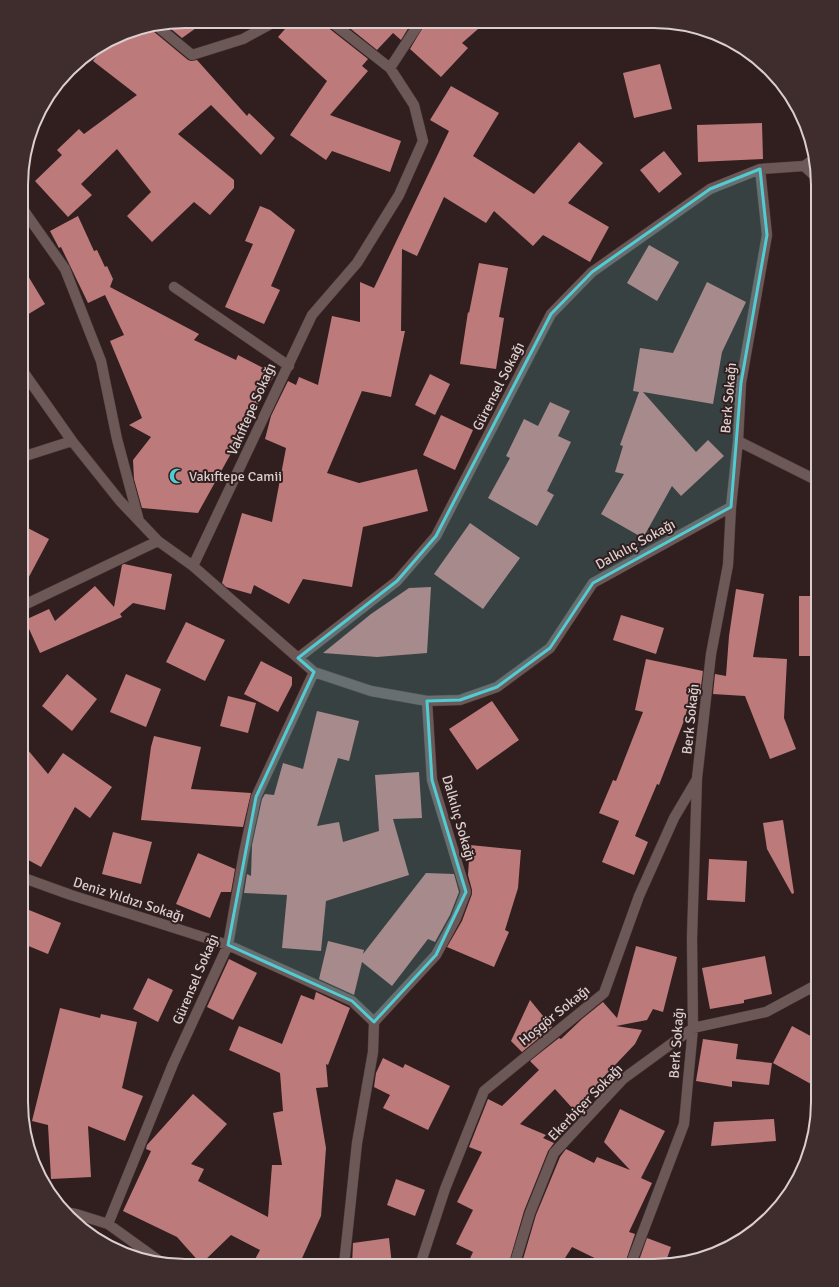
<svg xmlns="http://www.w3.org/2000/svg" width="839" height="1287" viewBox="0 0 839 1287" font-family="Signika,sans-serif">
	<rect width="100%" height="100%" fill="#311f1f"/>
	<path fill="#bd7a7a" d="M 185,21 L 206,21 L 182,38 L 165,24 Z
		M 292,21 L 324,21 L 326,26 L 368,59 L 362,66 L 368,71 L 330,115 L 401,141 L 390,172 L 332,151 L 326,160 L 290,135 L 327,81 L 278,37 Z
		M 341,21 L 407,22 L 412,22 L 401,40 L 393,33 L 377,50 Z
		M 426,22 L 486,22 L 462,43 L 468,48 L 441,77 L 410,49 Z
		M 151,27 L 153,31 L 188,60 L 191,61 L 197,60 L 247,116 L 249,113 L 275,138 L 261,155 L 211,105 L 178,134 L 234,180 L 234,188 L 210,215 L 194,202 L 152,242 L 127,216 L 151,192 L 117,149 L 81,184 L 92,195 L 68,217 L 35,181 L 62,155 L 57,150 L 79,129 L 84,134 L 137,95 L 93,61 L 105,45 L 132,30 Z
		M 660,64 L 672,109 L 634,118 L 623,73 Z
		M 451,86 L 499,113 L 473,156 L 534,194 L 579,142 L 603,163 L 568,203 L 609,227 L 590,262 L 543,235 L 533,246 L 494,211 L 486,223 L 444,197 L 417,256 L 402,249 L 401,331 L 405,331 L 391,397 L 362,391 L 327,473 L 359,483 L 417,469 L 428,511 L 363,527 L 352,587 L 303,579 L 289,604 L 254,585 L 251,594 L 226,587 L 222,583 L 242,513 L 272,522 L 286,448 L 265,439 L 271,416 L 288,381 L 296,385 L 299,377 L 318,385 L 332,316 L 360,322 L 360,282 L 374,288 L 449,131 L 430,120 Z
		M 762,123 L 763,159 L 698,162 L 697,125 Z
		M 664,151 L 682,174 L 659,193 L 640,170 Z
		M 260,206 L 270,210 L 295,230 L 271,286 L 280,290 L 264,324 L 225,307 L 253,244 L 245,241 Z
		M 78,216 L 94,251 L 97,250 L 105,267 L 107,266 L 113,279 L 110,287 L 199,334 L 194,340 L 236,360 L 238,355 L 275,374 L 198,513 L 142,508 L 134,479 L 133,460 L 151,437 L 129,425 L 142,418 L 110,341 L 124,335 L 105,295 L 88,303 L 61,247 L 59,248 L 50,231 Z
		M 649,245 L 679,262 L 657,301 L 627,283 Z
		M 479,263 L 508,268 L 499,317 L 504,318 L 496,369 L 460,364 L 468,312 L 469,313 Z
		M 22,266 L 45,304 L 22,318 Z
		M 707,282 L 746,302 L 722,352 L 713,404 L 643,392 L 696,452 L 708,440 L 724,456 L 681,496 L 672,486 L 643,538 L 601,514 L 624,474 L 615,472 L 623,446 L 620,445 L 639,392 L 633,391 L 640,348 L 673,353 Z
		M 430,374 L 450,384 L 435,415 L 415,405 Z
		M 550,402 L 570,411 L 558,436 L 571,442 L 547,491 L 554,495 L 537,526 L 488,498 L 510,458 L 506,456 L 524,419 L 538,426 Z
		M 441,415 L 473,430 L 455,470 L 423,455 Z
		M 470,523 L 520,558 L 483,609 L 434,574 Z
		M 22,525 L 49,539 L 22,590 Z
		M 124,564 L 172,574 L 165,610 L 133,603 L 120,614 L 122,617 L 40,653 L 25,620 L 49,609 L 55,621 L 95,586 L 114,607 L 122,565 Z
		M 431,587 L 427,653 L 377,657 L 323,653 L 371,614 L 409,588 Z
		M 736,589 L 764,594 L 753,657 L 787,659 L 784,718 L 796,749 L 770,759 L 745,696 L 713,694 L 715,674 L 726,676 L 729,636 Z
		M 799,596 L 818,596 L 818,656 L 799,656 Z
		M 621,615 L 664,628 L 656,654 L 613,640 Z
		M 186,622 L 225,640 L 205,681 L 166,662 Z
		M 646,659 L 703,671 L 700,694 L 691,693 L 685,718 L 659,785 L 657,784 L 635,836 L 648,842 L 634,875 L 602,862 L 619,821 L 599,813 L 613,780 L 616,781 L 643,712 L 635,710 Z
		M 261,661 L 292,677 L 292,685 L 278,712 L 244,694 Z
		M 67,674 L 97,699 L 72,731 L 42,706 Z
		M 126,674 L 161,689 L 146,727 L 110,712 Z
		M 228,696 L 256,703 L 248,733 L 220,726 Z
		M 492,701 L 519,740 L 477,770 L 449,729 Z
		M 317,711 L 359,721 L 349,761 L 338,758 L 317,826 L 339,822 L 343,842 L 379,831 L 375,775 L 419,772 L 422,818 L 393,819 L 409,875 L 326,901 L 321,951 L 282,948 L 287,895 L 244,893 L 247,874 L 251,876 L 252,845 L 262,799 L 265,794 L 274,795 L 283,763 L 303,769 Z
		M 154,736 L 201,747 L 191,789 L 251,793 L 243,827 L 141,820 L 151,747 Z
		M 22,743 L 48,774 L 63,753 L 112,787 L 90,818 L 75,807 L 41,867 L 21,856 Z
		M 783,820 L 794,893 L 792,894 L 767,849 L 763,823 Z
		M 113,832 L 152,842 L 141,884 L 102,874 Z
		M 470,845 L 521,850 L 518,888 L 505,930 L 509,932 L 494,967 L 447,947 L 462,921 L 472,894 L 472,890 L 468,875 Z
		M 198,853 L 235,869 L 231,892 L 221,892 L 210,918 L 176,904 Z
		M 709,859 L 747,861 L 745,902 L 707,900 Z
		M 426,873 L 454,874 L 459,892 L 450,915 L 435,942 L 428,939 L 392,986 L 362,962 L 354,995 L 319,979 L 328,941 L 364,950 L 363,954 Z
		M 29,910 L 61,923 L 48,954 L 21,943 L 21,929 Z
		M 636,946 L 677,957 L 663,1012 L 653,1009 L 647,1020 L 616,1026 L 642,1030 L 635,1044 L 599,1082 L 602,1084 L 574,1110 L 555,1089 L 520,1124 L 546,1135 L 543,1138 L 554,1143 L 548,1151 L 524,1211 L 508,1266 L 467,1265 L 473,1252 L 456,1244 L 473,1210 L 457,1202 L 482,1152 L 469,1147 L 488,1099 L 502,1106 L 539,1070 L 530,1061 L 559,1038 L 561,1039 L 582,1019 L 603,1002 L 617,1018 Z
		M 765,956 L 772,994 L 744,1000 L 744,1003 L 710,1009 L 702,968 Z
		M 229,959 L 257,973 L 233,1020 L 207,1007 Z
		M 148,978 L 173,990 L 158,1022 L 133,1009 Z
		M 316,992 L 350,1008 L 328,1065 L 326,1064 L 328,1087 L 316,1088 L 326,1148 L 321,1216 L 299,1265 L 252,1265 L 260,1250 L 231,1235 L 201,1264 L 177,1237 L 123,1211 L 151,1151 L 146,1149 L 147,1145 L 193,1094 L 227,1124 L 191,1164 L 204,1169 L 198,1181 L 268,1217 L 272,1165 L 282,1165 L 273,1113 L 283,1111 L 280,1073 L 229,1050 L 239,1026 L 282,1044 L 301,995 L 314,1000 Z
		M 530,1000 L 552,1027 L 522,1052 L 511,1041 Z
		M 60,1008 L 100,1018 L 101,1014 L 137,1022 L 122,1088 L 143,1096 L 125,1141 L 88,1126 L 91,1177 L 51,1179 L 48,1125 L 32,1121 Z
		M 792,1026 L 818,1040 L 818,1071 L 811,1084 L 773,1063 Z
		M 703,1039 L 738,1044 L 736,1059 L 772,1063 L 769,1085 L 732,1081 L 732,1087 L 696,1081 Z
		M 383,1058 L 403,1068 L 405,1064 L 450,1086 L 428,1130 L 383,1108 L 390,1095 L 374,1087 L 376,1073 Z
		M 620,1109 L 665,1131 L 641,1178 L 652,1183 L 629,1232 L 635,1234 L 624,1266 L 611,1266 L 572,1247 L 560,1266 L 521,1266 L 536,1215 L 560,1157 L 566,1149 L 594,1163 L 597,1157 L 630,1170 L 604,1142 Z
		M 774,1119 L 776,1141 L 711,1146 L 714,1122 Z
		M 396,1179 L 425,1190 L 415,1216 L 387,1205 Z
		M 389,1238 L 392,1265 L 352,1265 L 353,1243 Z
		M 647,1238 L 671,1247 L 665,1264 L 655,1266 L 637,1266 Z"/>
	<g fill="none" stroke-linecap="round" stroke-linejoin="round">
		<defs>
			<path id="street" d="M 330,21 L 390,68
				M 157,26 L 192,55 L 243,39 L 276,21
				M 804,166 L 813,160
				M 22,208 L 65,269 L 101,361 L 117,439 L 139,521
				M 174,287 L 289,366
				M 22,370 L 72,441 L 120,501 L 158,541 L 193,566 L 314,672 L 371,691 L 427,701 L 460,700 L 497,687 L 550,648 L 593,583 L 731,507
				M 738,441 L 818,481
				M 22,457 L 72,441
				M 193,566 L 312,315 L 357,263 L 399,195 L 423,141 L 414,105 L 390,68 L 420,22
				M 22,606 L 158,541
				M 298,658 L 397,581 L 436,536 L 551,314 L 592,272 L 710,189 L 760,169 L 804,166 L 817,178
				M 21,877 L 71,895 L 228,945 L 352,1001 L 374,1022 L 373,1052 L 357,1143 L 344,1265
				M 374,1022 L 436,955 L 456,918 L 466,892 L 432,780 L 427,701
				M 64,1212 L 76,1214 L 108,1224 L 165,1265
				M 108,1224 L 173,1064 L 228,945 L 244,853 L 256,797 L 314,672
				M 420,1265 L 445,1189 L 484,1091 L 604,993 L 639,896 L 674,818 L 697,779
				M 514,1266 L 530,1213 L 554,1153 L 623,1079 L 693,1028 L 766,1012 L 818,984
				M 630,1266 L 684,1124 L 693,1028 L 692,938 L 697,778 L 711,654 L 728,565 L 731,507 L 738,441 L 741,383 L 767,235 L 760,169"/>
		</defs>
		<use href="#street" stroke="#4b3c3c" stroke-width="11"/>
		<use href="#street" stroke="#6d5858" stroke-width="10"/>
	</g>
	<path fill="#51ccd2" fill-opacity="0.2" stroke="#51ccd2" stroke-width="3" stroke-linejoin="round" d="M 760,169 L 767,235 L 741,383 L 731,507 L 593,583 L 550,648 L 497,687 L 460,700 L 427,701 L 432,780 L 466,892 L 436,955 L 374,1022 L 352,1001 L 228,945 L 256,797 L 314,672 L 298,658 L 397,581 L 436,536 L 551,314 L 592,272 L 710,189 Z"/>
	<defs>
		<symbol id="mosque-bare" viewBox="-9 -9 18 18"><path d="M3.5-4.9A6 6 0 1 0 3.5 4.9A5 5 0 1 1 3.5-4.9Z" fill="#51ccd2" stroke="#311f1f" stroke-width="2.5" paint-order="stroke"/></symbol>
	</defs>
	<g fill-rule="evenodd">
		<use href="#mosque-bare" x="166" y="465" width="22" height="22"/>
	</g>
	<g text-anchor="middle" stroke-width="4" stroke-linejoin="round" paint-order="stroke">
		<g font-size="14" fill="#dbcece" stroke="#311f1f">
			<text transform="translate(498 386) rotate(-63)" y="5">Gürensel Sokağı</text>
			<text transform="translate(728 398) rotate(-85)" y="5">Berk Sokağı</text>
			<text transform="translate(251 409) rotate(-66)" y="5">Vakıftepe Sokağı</text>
			<text transform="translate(635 544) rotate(-29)" y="5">Dalkılıç Sokağı</text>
			<text transform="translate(690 719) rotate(-84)" y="5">Berk Sokağı</text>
			<text transform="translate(459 818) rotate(74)" y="5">Dalkılıç Sokağı</text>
			<text transform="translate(129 899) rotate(18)" y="5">Deniz Yıldızı Sokağı</text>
			<text transform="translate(195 979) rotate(-67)" y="5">Gürensel Sokağı</text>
			<text transform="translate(554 1015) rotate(-39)" y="5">Hoşgör Sokağı</text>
			<text transform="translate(676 1043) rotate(-86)" y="5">Berk Sokağı</text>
			<text transform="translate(585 1102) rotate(-46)" y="5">Ekerbiçer Sokağı</text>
		</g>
		<g font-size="14" fill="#dbcece" stroke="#311f1f" text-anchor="start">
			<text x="189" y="481">Vakıftepe Camii</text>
		</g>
	</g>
	<path d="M0 0H839V1287H0ZM185 28H654A157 157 0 0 1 811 185V1102A157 157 0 0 1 654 1259H185A157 157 0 0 1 28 1102V185A157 157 0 0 1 185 28Z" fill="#3f2d2d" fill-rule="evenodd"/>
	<path fill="none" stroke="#dbcece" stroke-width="2" d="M185 28H654A157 157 0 0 1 811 185V1102A157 157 0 0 1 654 1259H185A157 157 0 0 1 28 1102V185A157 157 0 0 1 185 28Z"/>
</svg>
